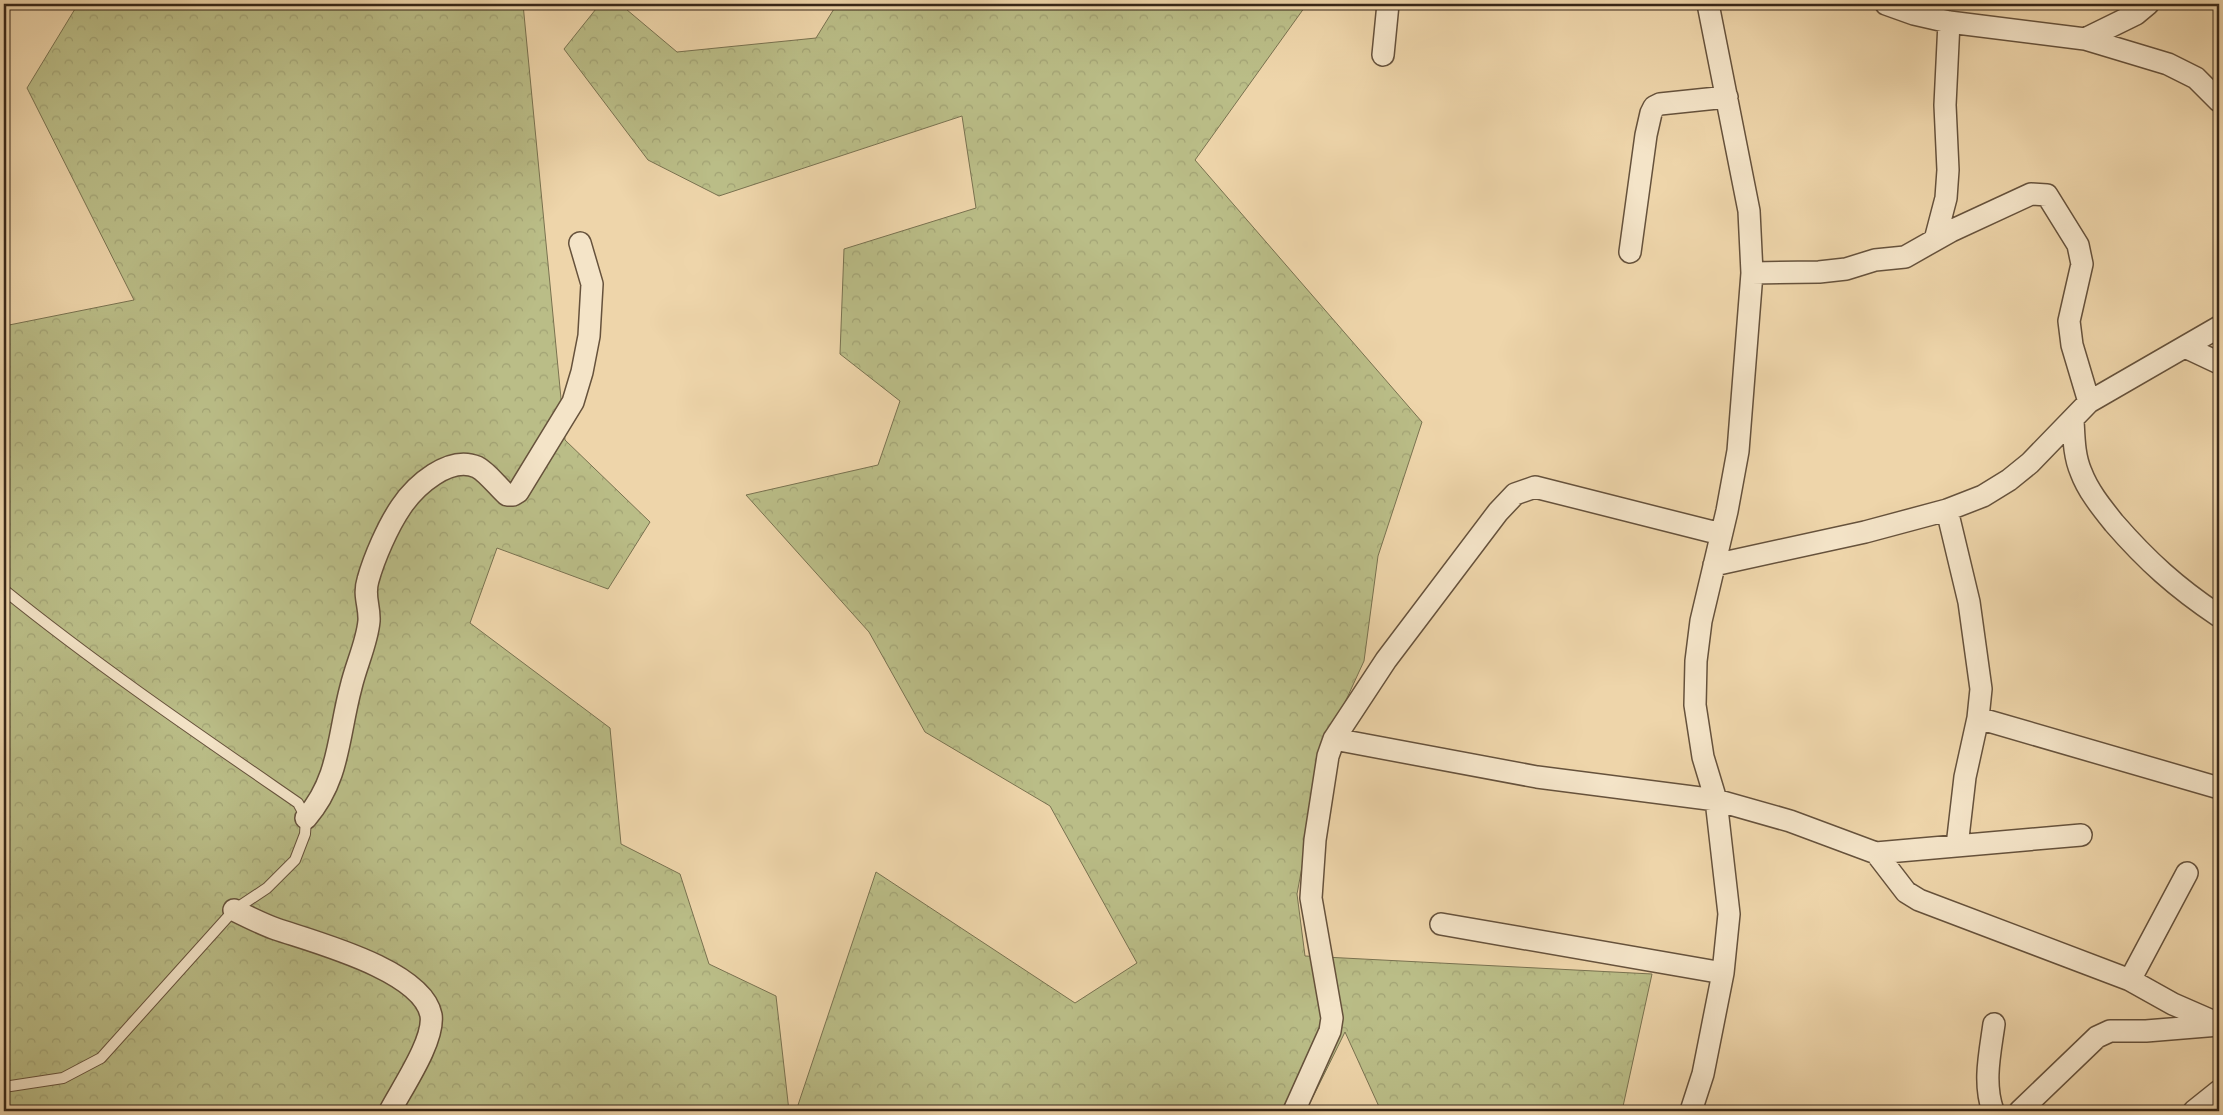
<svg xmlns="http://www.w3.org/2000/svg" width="2223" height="1115" viewBox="0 0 2223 1115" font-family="Alegreya,serif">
	<defs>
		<pattern id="forest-crowns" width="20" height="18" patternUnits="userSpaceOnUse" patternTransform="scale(1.25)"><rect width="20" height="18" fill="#babd87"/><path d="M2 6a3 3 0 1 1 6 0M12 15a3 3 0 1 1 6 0" fill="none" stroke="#a1a274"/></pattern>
	</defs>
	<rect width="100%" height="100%" fill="#eed5aa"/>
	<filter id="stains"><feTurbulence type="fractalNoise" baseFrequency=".004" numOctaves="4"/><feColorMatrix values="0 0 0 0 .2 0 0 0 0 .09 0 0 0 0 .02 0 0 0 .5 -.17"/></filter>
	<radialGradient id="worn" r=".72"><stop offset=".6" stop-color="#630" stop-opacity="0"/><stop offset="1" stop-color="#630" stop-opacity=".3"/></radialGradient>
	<path fill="url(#forest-crowns)" stroke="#797250" d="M 78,4 L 523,4 L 565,440 L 650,522 L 608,589 L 497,548 L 470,623 L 610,728 L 621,844 L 680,874 L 709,964 L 776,996 L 789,1111 L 4,1111 L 4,326 L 134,300 L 27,88 Z
		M 600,4 L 620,4 L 677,52 L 816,38 L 837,4 L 1307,4 L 1195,160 L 1422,422 L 1378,556 L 1364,661 L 1324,748 L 1297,894 L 1305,956 L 1652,974 L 1622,1111 L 1381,1111 L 1345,1032 L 1306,1111 L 796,1111 L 876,872 L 1075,1003 L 1137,963 L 1050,806 L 925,732 L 869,632 L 746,495 L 878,465 L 900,401 L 840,354 L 844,249 L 976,208 L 962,116 L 719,196 L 648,160 L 564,49 Z"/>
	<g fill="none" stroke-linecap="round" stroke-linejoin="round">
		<defs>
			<path id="service" d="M 4,590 C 98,666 198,734 298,803 L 306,818 L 305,834 L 295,860 L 267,888 L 234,910 L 101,1058 L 63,1078 L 4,1087"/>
			<path id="minor" d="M 1886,4 L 1914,14 L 1949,22 L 2085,39 L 2168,64 L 2196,78 L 2219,101
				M 2085,39 L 2136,14 L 2148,4
				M 1383,55 L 1388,4
				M 1935,240 L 1946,198 L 1948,170 L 1945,105 L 1949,22
				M 1630,252 L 1646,135 L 1651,113 L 1654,107 L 1660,104 L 1727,97
				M 1752,273 L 1819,272 L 1846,269 L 1875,260 L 1905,257 L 1951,231 L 2031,194 L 2047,195 L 2078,245 L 2082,264 L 2069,321 L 2072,345 L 2089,402
				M 2185,347 L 2219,363
				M 2073,420 C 2074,438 2074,456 2081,472 C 2088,491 2102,508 2114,523 C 2147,561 2177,588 2219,616
				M 1947,510 L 1969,602 L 1981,689 L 1978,718 L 1965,777 L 1957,846
				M 1714,565 L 1865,532 L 1947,510 L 1983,496 L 2009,480 L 2030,463 L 2089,402 L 2219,327
				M 1978,718 L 2219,788
				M 1334,739 L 1537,777 L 1716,800 L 1790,821 L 1876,853 L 2081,835
				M 306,818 C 340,779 338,735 351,687 C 356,665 367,643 369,621 C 370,606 363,596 368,580 C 374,558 388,526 401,507 C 415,486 449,455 477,467 C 487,472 498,487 507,495 L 513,495 L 518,492 L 573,402 L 582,372 L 589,336 L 592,284 L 580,243
				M 1876,853 L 1906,892 L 1919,900 L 2130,980 L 2173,1004 L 2219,1024
				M 234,910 C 248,917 262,924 276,929 C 314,942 422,970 431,1015 C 435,1040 402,1088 390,1111
				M 1441,924 L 1723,973
				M 2130,980 L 2187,873
				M 1294,1111 L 1330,1031 L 1332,1018 L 1311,898 L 1315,840 L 1328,756 L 1334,739 L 1386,660 L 1498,512 L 1515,494 L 1535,487 L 1721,534
				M 1691,1111 L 1703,1074 L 1723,973 L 1729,914 L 1716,800 L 1703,757 L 1695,705 L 1696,661 L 1701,621 L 1727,511 L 1738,451 L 1752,273 L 1749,211 L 1708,4
				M 1993,1111 C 1983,1083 1990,1053 1994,1024
				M 2020,1111 L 2097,1037 L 2110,1031 L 2146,1031 L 2219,1025
				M 2194,1111 L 2219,1091"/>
		</defs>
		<use href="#service" stroke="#66523c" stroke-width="12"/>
		<use href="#minor" stroke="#66523c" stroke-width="24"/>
		<use href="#service" stroke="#f4e4c8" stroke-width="10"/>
		<use href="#minor" stroke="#f4e4c8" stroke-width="21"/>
	</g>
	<rect width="2223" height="1115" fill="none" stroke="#eed5aa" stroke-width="20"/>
	<rect x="5" y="5" width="2213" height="1105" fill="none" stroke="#382718" stroke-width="2.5"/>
	<rect x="10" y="10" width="2203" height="1095" fill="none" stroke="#382718"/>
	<rect width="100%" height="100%" filter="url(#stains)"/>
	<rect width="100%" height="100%" fill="url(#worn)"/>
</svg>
